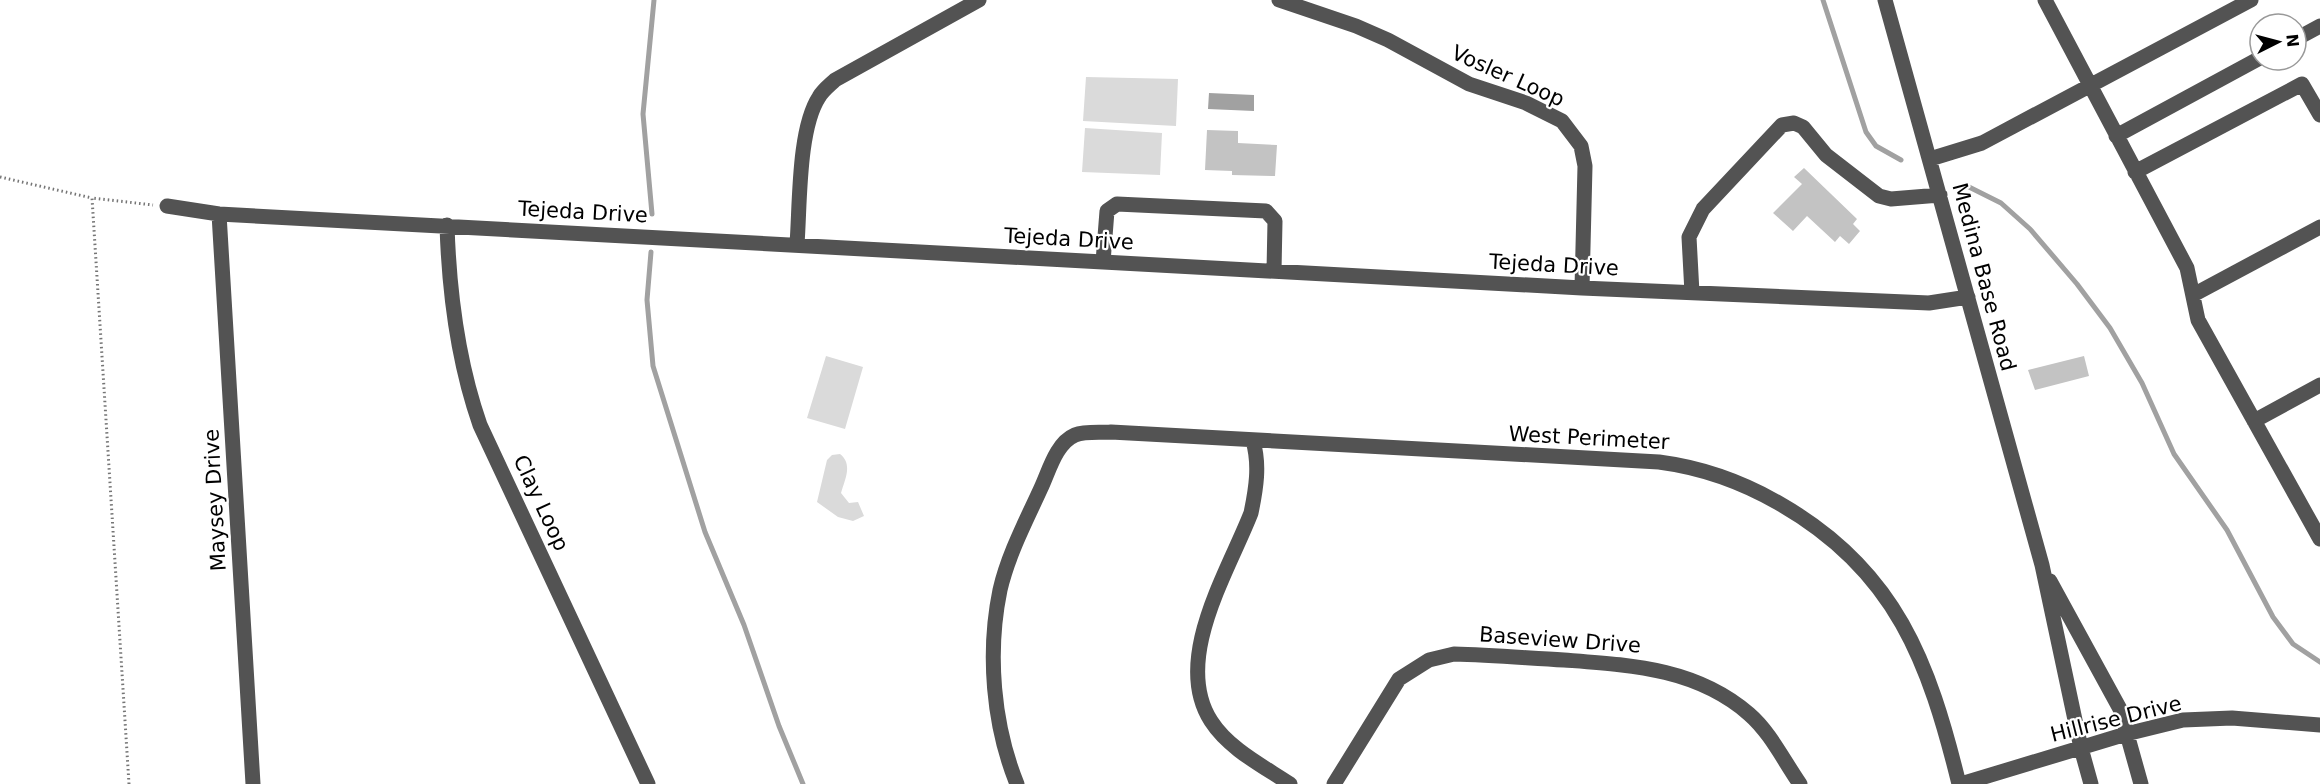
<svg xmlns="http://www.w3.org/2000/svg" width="2320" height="784" viewBox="0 0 2320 784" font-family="'DejaVu Sans',sans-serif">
	<rect width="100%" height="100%" fill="#fff"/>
	<path fill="#dadada" d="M 1086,77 L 1178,79 L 1176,126 L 1083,121 Z
		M 1085,128 L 1162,133 L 1160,175 L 1082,172 Z
		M 826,356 L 863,367 L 845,429 L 807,418 Z
		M 840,454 C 853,464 845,479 841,493 L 849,503 L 858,502 L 864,516 L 853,521 L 838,517 L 817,502 L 827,460 L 832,455 Z"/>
	<path fill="#a1a1a1" d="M 1209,93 L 1254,95 L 1254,111 L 1208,109 Z"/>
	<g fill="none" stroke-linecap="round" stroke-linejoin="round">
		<path stroke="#a1a1a1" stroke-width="5" d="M 1823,0 L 1866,132 L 1876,146 L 1901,160
			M 1967,186 L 2001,203 L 2030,229 L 2077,284 L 2110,328 L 2142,383 L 2174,454 L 2227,530 L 2273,617 L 2293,644 L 2320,662
			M 652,214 L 643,114 L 654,0
			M 651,252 L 647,300 L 653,366 L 705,532 L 744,625 L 779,726 L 803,784"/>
	</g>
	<path fill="#c3c3c3" d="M 1207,130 L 1238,131 L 1238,143 L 1277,145 L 1275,176 L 1232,175 L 1232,171 L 1205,170 Z
		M 1804,168 L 1857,219 L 1853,224 L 1860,231 L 1849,244 L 1840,236 L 1835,242 L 1807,216 L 1793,231 L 1773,213 L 1802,184 L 1794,177 Z
		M 2084,356 L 2089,376 L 2035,390 L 2028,370 Z"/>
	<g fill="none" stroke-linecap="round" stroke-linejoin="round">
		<path stroke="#757575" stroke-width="3" stroke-dasharray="1.5 3" stroke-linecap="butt" d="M 0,177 L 92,198
			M 129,784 L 92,198 L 153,205"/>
		<path stroke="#535353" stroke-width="15" d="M 1279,0 L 1356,26 L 1388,40 L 1469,84 L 1526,103 L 1562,121 L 1581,146 L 1585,166 L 1582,288
			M 1885,0 L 2042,565 L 2081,748 L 2091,784
			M 2045,0 L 2187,268 L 2198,320 L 2320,539
			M 2296,39 L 2320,26
			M 2116,136 L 2260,58
			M 1930,159 L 1982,143 L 2251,0
			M 2135,172 L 2302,84 L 2320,115
			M 167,206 L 219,214 L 1582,288 L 1929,303 L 1968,297
			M 219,214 L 253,784
			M 447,225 C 449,292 458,362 480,425 L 648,784
			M 797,244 C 800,205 798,129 819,97 C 823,90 830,85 835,80 L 979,0
			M 1103,262 L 1107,211 L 1117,204 L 1266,211 L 1275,221 L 1274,271
			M 1692,293 L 1689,237 L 1703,209 L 1782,125 L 1794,123 L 1803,127 L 1826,155 L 1879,196 L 1891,199 L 1940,195
			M 2193,295 L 2320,227
			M 2254,421 L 2320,385
			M 1253,441 C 1260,465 1256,489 1251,513 C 1228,572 1172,660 1211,721 C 1229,749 1263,766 1290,784
			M 2050,581 L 2120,709 L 2141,784
			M 1017,784 C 993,725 987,653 1000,590 C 1008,555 1026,521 1041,488 C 1049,471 1056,443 1075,435 C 1085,431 1100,433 1111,432 L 1659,462 C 1705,468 1743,482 1782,505 C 1896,571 1929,662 1959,784
			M 1334,784 L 1399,679 L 1429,660 L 1454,654 C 1491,655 1527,658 1564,660 C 1630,665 1696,668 1749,714 C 1770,732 1784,761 1800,784
			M 1961,784 L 2126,734 L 2183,720 L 2232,718 L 2320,725"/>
	</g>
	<g text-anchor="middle" stroke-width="4.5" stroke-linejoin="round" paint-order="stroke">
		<g font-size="21" fill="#000" stroke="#fff">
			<text transform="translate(1508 76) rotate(24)" y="7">Vosler Loop</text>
			<text transform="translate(583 212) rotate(3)" y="7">Tejeda Drive</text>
			<text transform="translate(1069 239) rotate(3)" y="7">Tejeda Drive</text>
			<text transform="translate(1554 265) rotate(3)" y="7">Tejeda Drive</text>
			<text transform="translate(1984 277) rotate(75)" y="7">Medina Base Road</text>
			<text transform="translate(1589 438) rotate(3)" y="7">West Perimeter</text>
			<text transform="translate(215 500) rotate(-93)" y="7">Maysey Drive</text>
			<text transform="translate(541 503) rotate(65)" y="7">Clay Loop</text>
			<text transform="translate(1560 640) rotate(4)" y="7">Baseview Drive</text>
			<text transform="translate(2116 719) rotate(-14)" y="7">Hillrise Drive</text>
		</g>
	</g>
	<g transform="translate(2278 42) rotate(84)"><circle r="28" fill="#ffffff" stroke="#999999" stroke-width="1.5"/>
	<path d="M0-4.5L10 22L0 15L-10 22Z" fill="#000000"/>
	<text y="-9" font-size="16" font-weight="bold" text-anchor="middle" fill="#000000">N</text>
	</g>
</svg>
